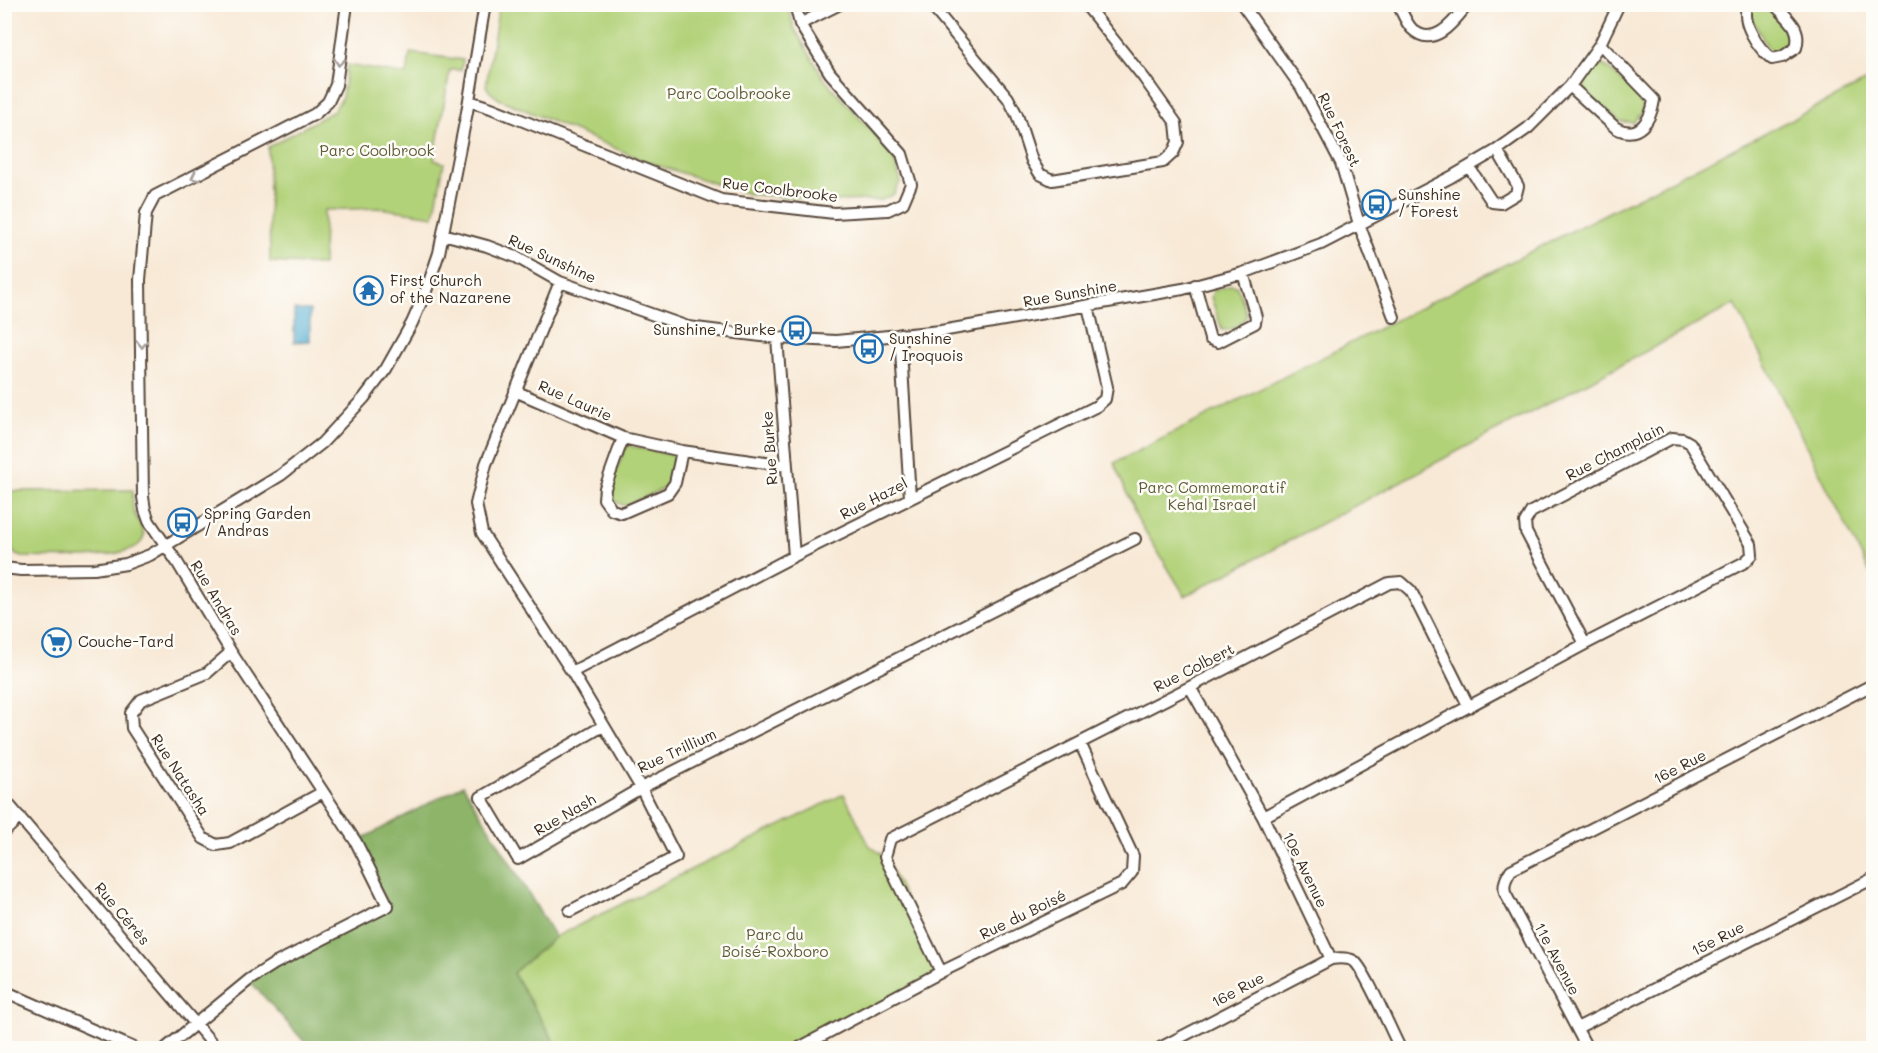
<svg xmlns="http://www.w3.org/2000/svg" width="1878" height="1053" viewBox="0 0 1878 1053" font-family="Mali,sans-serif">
	<rect width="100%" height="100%" fill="#fdfcf7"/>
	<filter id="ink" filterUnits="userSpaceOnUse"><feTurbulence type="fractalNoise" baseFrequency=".0167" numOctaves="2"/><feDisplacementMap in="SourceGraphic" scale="12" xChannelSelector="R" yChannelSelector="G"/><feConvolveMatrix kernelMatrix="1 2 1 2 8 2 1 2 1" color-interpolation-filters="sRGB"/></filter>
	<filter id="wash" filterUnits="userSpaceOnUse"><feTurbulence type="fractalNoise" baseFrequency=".008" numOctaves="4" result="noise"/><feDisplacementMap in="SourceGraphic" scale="24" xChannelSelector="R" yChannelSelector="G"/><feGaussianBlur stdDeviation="1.35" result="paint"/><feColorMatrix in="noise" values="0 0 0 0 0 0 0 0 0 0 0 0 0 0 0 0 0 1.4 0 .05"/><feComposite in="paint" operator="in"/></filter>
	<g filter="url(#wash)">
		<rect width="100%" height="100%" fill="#f8e9d6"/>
		<path fill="#b2d279" stroke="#767e4c" stroke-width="1.5" d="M 499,5 L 788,5 L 794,28 L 825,80 L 891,152 L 901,181 L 893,195 L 881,200 L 832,201 L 749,194 L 650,163 L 499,99 L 490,92 L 486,86 Z
			M 1754,5 L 1767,5 L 1791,31 L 1791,41 L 1779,52 L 1772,52 L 1768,48 L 1751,17 L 1750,13 Z
			M 410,53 L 463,60 L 461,70 L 450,70 L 434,160 L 444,163 L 434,216 L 380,208 L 324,210 L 323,265 L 270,262 L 268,147 L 334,111 L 342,97 L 347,65 L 407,75 Z
			M 1598,65 L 1603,65 L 1608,68 L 1642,99 L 1643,111 L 1633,123 L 1619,121 L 1584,90 L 1583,82 Z
			M 1873,78 L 1873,579 L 1735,304 L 1185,596 L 1137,518 L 1114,463 Z
			M 1232,285 L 1236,286 L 1240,293 L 1247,316 C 1241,324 1232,332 1222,330 L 1211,297 L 1213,291 Z
			M 626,445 L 676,456 L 670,480 L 663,489 L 625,506 L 614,501 L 611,485 Z
			M 133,490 C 133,496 132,503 133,509 C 135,519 147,529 143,539 C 135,562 43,557 22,557 L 16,555 L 12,550 L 10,491 Z
			M 844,794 L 869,845 L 885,857 L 941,972 L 799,1048 L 558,1048 L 513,973 L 555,937 Z"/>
		<path fill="#8db469" stroke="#646f44" stroke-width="1.5" d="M 463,785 L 555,937 L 513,973 L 558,1048 L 310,1048 L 249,980 L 388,906 L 356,842 Z"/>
		<path fill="#55add2" stroke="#486c78" stroke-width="1.5" d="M 294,310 L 310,310 L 310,341 L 294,342 Z"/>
	</g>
	<g filter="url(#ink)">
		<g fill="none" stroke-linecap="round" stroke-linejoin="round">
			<defs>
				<path id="minor" d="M 930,4 L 1008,98 L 1017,115 L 1032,161 L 1040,174 L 1052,180 L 1163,162 L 1173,153 L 1178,142 L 1176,123 L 1144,78 L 1085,4
					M 1242,4 L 1301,87 L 1341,163 L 1359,224 L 1394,317
					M 1398,4 C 1402,12 1406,23 1412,29 C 1434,50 1455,20 1468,4
					M 1748,4 C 1740,22 1758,48 1772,59 L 1782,57 L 1796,48 C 1802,27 1788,19 1774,4
					M 800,24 L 840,4
					M 1570,86 L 1616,128 C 1639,140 1651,120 1654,100 L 1600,44
					M 469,101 L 491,108 L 721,200 L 834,213 L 888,210 L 903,203 L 911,184 L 902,154 L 830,73 L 800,24 L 795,4
					M 1469,167 L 1492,202 L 1501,203 L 1516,194 L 1518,186 L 1497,150
					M 443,234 L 487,246 L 516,257 L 560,282 L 688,327 L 777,338 L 836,341 L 941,331 L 1183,289 L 1243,273 L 1321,244 L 1451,177 L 1497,150 L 1528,128 L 1570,86 L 1600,44 L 1619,4
					M 560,282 L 486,464 L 476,504 L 482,533 L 572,672 L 641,788 L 1135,539
					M 1195,285 L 1210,339 L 1218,342 L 1255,323 L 1256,317 L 1243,273
					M 900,334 L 910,498
					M 777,338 L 794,556
					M 515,391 L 623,438
					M 682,451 L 675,483 L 668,493 L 622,513 L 612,510 L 604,499 L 605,488 L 623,438 L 682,451 L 787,466
					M 4,568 L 21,570 L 94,569 L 126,564 L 150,555 L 281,475 L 322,443 L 364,398 L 386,369 L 412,323 L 426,291 L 439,253 L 467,112 L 485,4
					M 231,652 L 207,673 L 141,700 L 131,713 L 132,728 L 203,838 L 216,845 L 230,843 L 323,792
					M 572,672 L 794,556 L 1097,406 L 1105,399 L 1107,387 L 1088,306
					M 1190,687 L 1263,817 L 1331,959
					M 4,799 L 216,1048
					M 1263,817 L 1585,644 L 1745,562 L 1752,555 L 1751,544 L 1690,443 L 1683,439 L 1672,438 L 1531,512 L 1525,522 L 1526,532 L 1585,644
					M 4,832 L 20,817
					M 570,911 L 676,857 L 641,788 L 518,859 L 481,797 L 603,726
					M 941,972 L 885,857 L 890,839 L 1190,687 L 1389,583 L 1401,582 L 1411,591 L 1469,707
					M 4,991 L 134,1048
					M 1577,1028 L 1874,878
					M 166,1048 L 249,980 L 274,964 L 388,906 L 356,842 L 231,652 L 177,562 L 149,521 L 145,510 L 143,497 L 140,280 L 146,213 L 155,196 L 315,114 L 328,102 L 336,85 L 347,4
					M 799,1048 L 941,972 L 1122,884 L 1132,872 L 1133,856 L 1080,743
					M 1160,1048 L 1331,959 C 1338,958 1347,957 1354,961 C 1365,969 1392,1033 1400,1048
					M 1587,1048 L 1505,893 C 1503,884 1506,878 1511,870 L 1874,684"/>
			</defs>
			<use href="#minor" stroke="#57473a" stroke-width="14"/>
			<use href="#minor" stroke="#fff" stroke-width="10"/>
		</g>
		<defs><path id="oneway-chevron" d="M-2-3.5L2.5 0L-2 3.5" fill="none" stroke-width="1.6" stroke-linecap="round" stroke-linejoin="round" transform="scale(1.5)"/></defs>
		<g stroke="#a79f9a">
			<use href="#oneway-chevron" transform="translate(339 62) rotate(98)"/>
			<use href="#oneway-chevron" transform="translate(195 177) rotate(153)"/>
			<use href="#oneway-chevron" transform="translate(142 344) rotate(89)"/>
		</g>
	</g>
	<defs>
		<symbol id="bus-ring" viewBox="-11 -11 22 22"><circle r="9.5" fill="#fdfcf7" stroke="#1f6fb2" stroke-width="1.5"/><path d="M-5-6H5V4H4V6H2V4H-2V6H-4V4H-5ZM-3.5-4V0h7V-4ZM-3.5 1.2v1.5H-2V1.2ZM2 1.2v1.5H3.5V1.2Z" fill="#1f6fb2"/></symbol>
		<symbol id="temple-ring" viewBox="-11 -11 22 22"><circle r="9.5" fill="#fdfcf7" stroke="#1f6fb2" stroke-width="1.5"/><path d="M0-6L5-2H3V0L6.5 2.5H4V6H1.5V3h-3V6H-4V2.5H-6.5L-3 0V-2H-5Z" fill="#1f6fb2"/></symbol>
		<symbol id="supermarket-ring" viewBox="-11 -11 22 22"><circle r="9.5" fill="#fdfcf7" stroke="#1f6fb2" stroke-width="1.5"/><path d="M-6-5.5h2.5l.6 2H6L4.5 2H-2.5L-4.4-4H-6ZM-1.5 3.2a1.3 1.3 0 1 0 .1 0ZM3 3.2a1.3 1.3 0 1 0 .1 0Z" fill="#1f6fb2"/></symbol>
	</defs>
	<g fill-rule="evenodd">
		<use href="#bus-ring" x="1360" y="188" width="33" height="33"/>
		<use href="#temple-ring" x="352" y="274" width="33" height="33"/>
		<use href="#bus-ring" x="780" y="314" width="33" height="33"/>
		<use href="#bus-ring" x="852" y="332" width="33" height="33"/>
		<use href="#bus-ring" x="166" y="506" width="33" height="33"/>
		<use href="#supermarket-ring" x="40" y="626" width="33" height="33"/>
	</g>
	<g text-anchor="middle" stroke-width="5" stroke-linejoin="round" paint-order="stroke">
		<g font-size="15" fill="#5f5c39" stroke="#fdfcf7">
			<text x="729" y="99">Parc Coolbrooke</text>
			<text x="377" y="156">Parc Coolbrook</text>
			<text x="1212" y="493">Parc Commemoratif<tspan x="1212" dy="17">Kehal Israel</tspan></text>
			<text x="775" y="940">Parc du<tspan x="775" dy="17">Boisé-Roxboro</tspan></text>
		</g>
		<g font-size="15" fill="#3b2a1e" stroke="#fdfcf7">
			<text transform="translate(1339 130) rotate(65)" y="5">Rue Forest</text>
			<text transform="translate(780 190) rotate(7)" y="5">Rue Coolbrooke</text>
			<text transform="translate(552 259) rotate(25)" y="5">Rue Sunshine</text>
			<text transform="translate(1070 294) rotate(-10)" y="5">Rue Sunshine</text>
			<text transform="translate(575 401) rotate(24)" y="5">Rue Laurie</text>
			<text transform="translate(770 448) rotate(-94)" y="5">Rue Burke</text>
			<text transform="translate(1615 452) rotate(-27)" y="5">Rue Champlain</text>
			<text transform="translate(874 499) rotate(-27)" y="5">Rue Hazel</text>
			<text transform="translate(216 598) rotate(59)" y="5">Rue Andras</text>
			<text transform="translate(1194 668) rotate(-27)" y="5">Rue Colbert</text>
			<text transform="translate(677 751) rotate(-25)" y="5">Rue Trillium</text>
			<text transform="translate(1680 767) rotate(-27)" y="5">16e Rue</text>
			<text transform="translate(180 775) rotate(57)" y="5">Rue Natasha</text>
			<text transform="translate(565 815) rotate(-30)" y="5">Rue Nash</text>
			<text transform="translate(1305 870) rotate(64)" y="5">10e Avenue</text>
			<text transform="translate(122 914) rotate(50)" y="5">Rue Cérès</text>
			<text transform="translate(1023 915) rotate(-26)" y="5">Rue du Boisé</text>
			<text transform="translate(1718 939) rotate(-27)" y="5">15e Rue</text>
			<text transform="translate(1557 959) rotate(62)" y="5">11e Avenue</text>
			<text transform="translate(1238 990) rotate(-28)" y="5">16e Rue</text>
		</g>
		<g font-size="15" fill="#3b2a1e" stroke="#fdfcf7" text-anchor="start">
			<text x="1398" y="200">Sunshine<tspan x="1398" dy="17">/ Forest</tspan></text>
			<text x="390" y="286">First Church<tspan x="390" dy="17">of the Nazarene</tspan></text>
			<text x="776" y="335" text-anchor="end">Sunshine / Burke</text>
			<text x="889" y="344">Sunshine<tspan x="889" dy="17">/ Iroquois</tspan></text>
			<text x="204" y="519">Spring Garden<tspan x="204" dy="17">/ Andras</tspan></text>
			<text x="78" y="647">Couche-Tard</text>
		</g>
	</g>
	<rect width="1878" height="1053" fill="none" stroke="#fdfcf7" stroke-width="24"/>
</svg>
